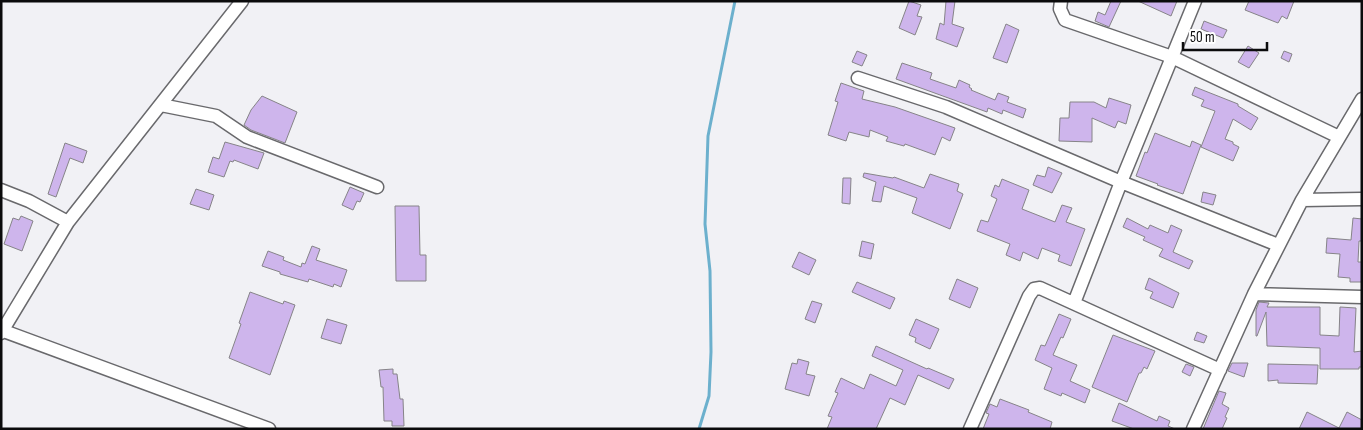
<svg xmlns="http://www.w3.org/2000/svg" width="1363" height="430" viewBox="0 0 1363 430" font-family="'Sofia Sans Condensed',sans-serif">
	<rect width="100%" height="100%" fill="#f1f1f5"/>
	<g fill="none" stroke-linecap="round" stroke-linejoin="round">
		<path stroke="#6cb0cd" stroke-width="3" d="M 699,429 L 709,396 L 711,352 L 710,271 L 705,224 L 708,136 L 735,1"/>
	</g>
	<path fill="#ceb5ec" stroke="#868488" d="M 909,1 L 921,5 L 917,16 L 922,17 L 915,35 L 899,28 Z
		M 946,1 L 955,1 L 952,24 L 964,28 L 957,47 L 936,39 L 940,23 L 944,25 Z
		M 1111,1 L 1121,1 L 1109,27 L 1095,21 L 1098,12 L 1105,15 Z
		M 1138,1 L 1177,1 L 1171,16 Z
		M 1249,1 L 1294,1 L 1287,19 L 1282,16 L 1278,23 L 1245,10 Z
		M 1204,21 L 1227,30 L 1223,38 L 1201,29 Z
		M 1006,24 L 1019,30 L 1007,63 L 993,58 Z
		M 1248,46 L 1259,53 L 1249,68 L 1238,62 Z
		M 857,51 L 867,55 L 862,66 L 852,62 Z
		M 1284,51 L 1292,54 L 1289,62 L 1281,58 Z
		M 902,63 L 932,73 L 930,79 L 956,88 L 959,80 L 970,85 L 969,87 L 972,89 L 971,90 L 995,100 L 998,93 L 1009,97 L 1007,102 L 1026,109 L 1023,118 L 1003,110 L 1002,114 L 988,108 L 987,112 L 896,79 Z
		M 841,83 L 864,91 L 862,99 L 895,107 L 955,128 L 950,141 L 942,137 L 935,155 L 905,144 L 904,146 L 886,141 L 888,137 L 870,130 L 869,137 L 849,132 L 846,141 L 828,135 L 838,102 L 835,101 Z
		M 1195,87 L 1238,104 L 1238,106 L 1258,118 L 1251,130 L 1233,119 L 1225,139 L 1233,142 L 1233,144 L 1239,147 L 1233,161 L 1201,147 L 1215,111 L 1201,106 L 1204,100 L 1192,95 Z
		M 262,96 L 297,112 L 285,143 L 251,130 L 244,125 L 251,110 Z
		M 1109,98 L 1131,105 L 1126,124 L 1118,121 L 1115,128 L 1092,118 L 1092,142 L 1059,141 L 1060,118 L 1069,118 L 1070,102 L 1094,102 L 1106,108 Z
		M 1155,133 L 1190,147 L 1192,141 L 1201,145 L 1183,194 L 1157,185 L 1158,184 L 1136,176 L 1145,152 L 1147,153 Z
		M 225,142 L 264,153 L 258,169 L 234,160 L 233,162 L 230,161 L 224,177 L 208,172 L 213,157 L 219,159 Z
		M 65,143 L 87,151 L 83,163 L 70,158 L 56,197 L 48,194 Z
		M 1048,167 L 1062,173 L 1052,193 L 1033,185 L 1037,175 L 1045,177 Z
		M 864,173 L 893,178 L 894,177 L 924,188 L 930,174 L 959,184 L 957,191 L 963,194 L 950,229 L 912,213 L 917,198 L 884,186 L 881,202 L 872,201 L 876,182 L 863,177 Z
		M 843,178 L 851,178 L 850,204 L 842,203 Z
		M 1002,179 L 1029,190 L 1022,209 L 1055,222 L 1062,205 L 1072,208 L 1066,222 L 1085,229 L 1071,266 L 1058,261 L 1060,255 L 1042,248 L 1038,259 L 1023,252 L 1020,261 L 1006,255 L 1010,244 L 977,231 L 981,220 L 988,222 L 997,199 L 991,196 L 995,185 L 999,187 Z
		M 350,187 L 364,193 L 360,202 L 357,201 L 353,210 L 342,205 Z
		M 196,189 L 214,195 L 209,210 L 190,204 Z
		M 1203,192 L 1216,195 L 1213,205 L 1201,202 Z
		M 395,206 L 419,206 L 420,255 L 426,255 L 426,281 L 396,281 Z
		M 21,216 L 33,221 L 22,251 L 4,244 L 13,218 L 19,220 Z
		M 1127,218 L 1148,229 L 1150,225 L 1168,233 L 1171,225 L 1182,230 L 1173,252 L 1193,261 L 1189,269 L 1159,256 L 1163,249 L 1143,240 L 1145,237 L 1123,227 Z
		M 1353,218 L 1362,219 L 1362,241 L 1359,241 L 1358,262 L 1362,262 L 1362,282 L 1350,282 L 1350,278 L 1338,277 L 1340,254 L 1326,253 L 1327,238 L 1351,240 Z
		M 862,241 L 874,244 L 871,259 L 859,256 Z
		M 312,246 L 320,249 L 316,260 L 347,270 L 341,287 L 334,284 L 333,287 L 309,279 L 308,282 L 280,274 L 280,272 L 262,266 L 268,251 L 284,257 L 283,260 L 301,267 L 302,263 L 305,264 Z
		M 799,252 L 816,260 L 809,275 L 792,267 Z
		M 1149,278 L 1179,293 L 1173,308 L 1150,298 L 1153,292 L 1145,289 Z
		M 957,279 L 978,288 L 970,308 L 949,299 Z
		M 857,282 L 895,298 L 890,309 L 852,292 Z
		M 250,292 L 283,304 L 284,301 L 295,305 L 270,375 L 229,358 L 241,324 L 239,323 Z
		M 812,301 L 822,304 L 815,323 L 805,319 Z
		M 1259,302 L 1269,303 L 1267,307 L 1320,307 L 1320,335 L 1339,336 L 1340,307 L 1356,308 L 1354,352 L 1362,351 L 1362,367 L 1359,367 L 1359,369 L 1320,369 L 1320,348 L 1267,346 L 1266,312 L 1257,336 L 1256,336 L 1256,310 Z
		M 1059,314 L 1071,319 L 1063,338 L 1061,337 L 1053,355 L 1077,365 L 1070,381 L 1090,390 L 1085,403 L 1062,393 L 1061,396 L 1044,389 L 1052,368 L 1035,360 L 1041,345 L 1045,346 Z
		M 327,319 L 347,325 L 341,344 L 321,338 Z
		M 916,319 L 939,329 L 930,349 L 915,342 L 916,338 L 909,335 Z
		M 1197,332 L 1207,336 L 1204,343 L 1194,340 Z
		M 1113,335 L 1155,351 L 1147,369 L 1144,367 L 1141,373 L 1139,373 L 1127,402 L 1092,387 Z
		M 876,346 L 927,369 L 928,368 L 954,379 L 949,389 L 918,375 L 905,405 L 890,398 L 876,429 L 827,429 L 832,417 L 828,416 L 838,393 L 835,392 L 841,378 L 864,389 L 870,374 L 896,386 L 903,370 L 872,356 Z
		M 798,359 L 809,362 L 806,374 L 815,376 L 809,396 L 785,389 L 792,363 L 797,364 Z
		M 1232,363 L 1248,363 L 1244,377 L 1228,371 Z
		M 1186,364 L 1194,367 L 1190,376 L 1182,372 Z
		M 1268,364 L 1318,365 L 1317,384 L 1278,383 L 1278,380 L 1268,381 Z
		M 393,369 L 393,374 L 397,374 L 400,399 L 403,399 L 404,426 L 392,426 L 392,421 L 384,421 L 383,387 L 381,387 L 379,370 Z
		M 1219,391 L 1226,393 L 1222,404 L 1229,408 L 1225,417 L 1227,418 L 1222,429 L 1203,429 Z
		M 1000,399 L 1029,410 L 1028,412 L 1052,422 L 1050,429 L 983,429 L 989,414 L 986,413 L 990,404 L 997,407 Z
		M 1119,403 L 1157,421 L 1159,416 L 1170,421 L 1168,426 L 1175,429 L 1134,429 L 1112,421 Z
		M 1307,412 L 1339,428 L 1347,412 L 1362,420 L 1362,429 L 1299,429 Z"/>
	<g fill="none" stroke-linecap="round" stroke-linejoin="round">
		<defs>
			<path id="minor" d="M 1061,1 L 1060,9 L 1065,20 L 1172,57 L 1339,137
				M 858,78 L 946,107 L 1121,182 L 1278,245
				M 161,105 L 216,116 L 247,137 L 377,187
				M 1,190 L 29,201 L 68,222
				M 1302,200 L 1362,199
				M 1254,294 L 1362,297
				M 1074,303 L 1121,182 L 1195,1
				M 1,330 L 269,429
				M 1,333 L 68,222 L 242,1
				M 970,429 L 1029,296 L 1034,289 L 1040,288 L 1220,370
				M 1193,429 L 1254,294 L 1302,200 L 1362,99"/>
		</defs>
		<use href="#minor" stroke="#69696c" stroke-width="15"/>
		<use href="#minor" stroke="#fff" stroke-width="12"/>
	</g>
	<rect width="1363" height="430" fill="none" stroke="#0b0b0c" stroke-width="5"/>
	<path d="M1183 42v8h84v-8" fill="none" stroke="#0b0b0c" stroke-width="2.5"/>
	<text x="1190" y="42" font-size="15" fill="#0b0b0c" stroke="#ffffff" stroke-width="4" paint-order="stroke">50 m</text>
</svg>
